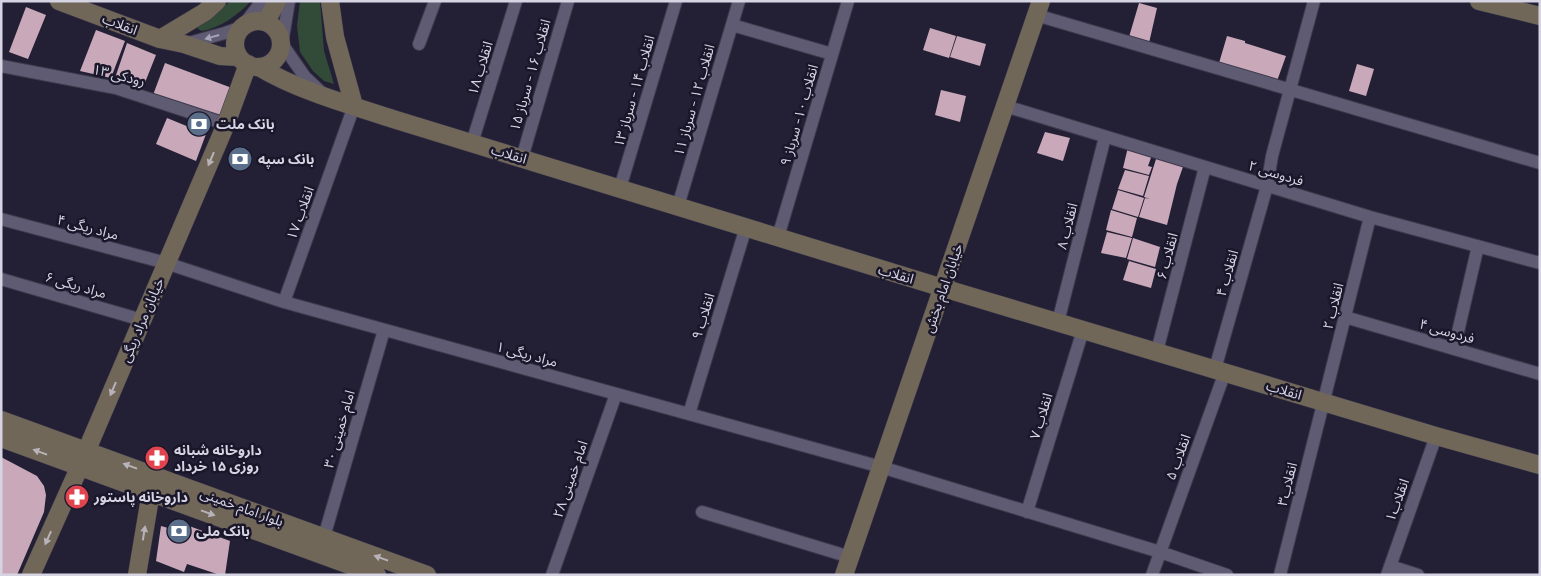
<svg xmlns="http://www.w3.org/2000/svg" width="1541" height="576" viewBox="0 0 1541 576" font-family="'Titillium Web','Noto Sans Arabic',sans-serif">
	<rect width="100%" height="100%" fill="#232035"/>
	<path fill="#324a38" d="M 231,1 L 251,1 C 238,15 220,28 202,31 L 198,29 L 198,25 Z
		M 300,1 L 320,1 L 324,51 L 334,84 L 324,81 L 313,71 L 300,52 L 297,26 Z"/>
	<path fill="#c9a9b9" d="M 1139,3 L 1157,8 L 1149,43 L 1129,37 Z
		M 26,7 L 46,15 L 28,59 L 9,52 Z
		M 930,28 L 956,36 L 949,58 L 923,50 Z
		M 96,30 L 125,41 L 111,78 L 80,71 Z
		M 957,36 L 986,44 L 980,66 L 950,57 Z
		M 1227,36 L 1245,41 L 1245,43 L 1286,56 L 1277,81 L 1219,63 Z
		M 127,43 L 156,55 L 144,85 L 115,78 Z
		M 165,63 L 232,88 L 219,120 L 153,95 Z
		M 1357,64 L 1374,69 L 1366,96 L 1349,91 Z
		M 941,90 L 966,96 L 960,122 L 935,115 Z
		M 167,118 L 206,134 L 196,161 L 156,144 Z
		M 1045,132 L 1070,138 L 1063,161 L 1037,153 Z
		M 1128,147 L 1152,155 L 1148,166 L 1152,167 L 1149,175 L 1123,168 Z
		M 1157,156 L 1184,164 L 1177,184 L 1167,225 L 1139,217 L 1145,198 L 1150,199 L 1144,197 Z
		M 1125,170 L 1149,176 L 1143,196 L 1118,189 Z
		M 1118,190 L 1144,198 L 1138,217 L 1112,209 Z
		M 1111,210 L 1137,218 L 1132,237 L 1106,230 Z
		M 1107,232 L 1132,238 L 1126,258 L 1101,253 Z
		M 1133,238 L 1160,247 L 1155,267 L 1127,259 Z
		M 1129,261 L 1156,269 L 1151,288 L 1123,280 Z
		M 1,457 L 37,476 L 44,486 L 46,495 L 44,512 L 17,575 L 1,575 Z
		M 181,523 L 230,541 L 225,575 L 220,575 L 187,564 L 184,572 L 156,561 L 161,526 L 179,531 Z"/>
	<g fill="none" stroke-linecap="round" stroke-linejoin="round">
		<defs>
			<path id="street" d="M 289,1 L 282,44 L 305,77 L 321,92
				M 1036,15 L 1540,163
				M 732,25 L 832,54
				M 185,44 L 225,33 L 242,27 L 262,1
				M 419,44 L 435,1
				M 1,66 L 116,88 L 226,124
				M 1005,106 L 1370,217 L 1540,263
				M 472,143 L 516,1
				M 522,158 L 568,1
				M 620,188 L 676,1
				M 678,206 L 739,1
				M 1,219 L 166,263 L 284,302 L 881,467 L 1160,552 L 1227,575
				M 778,237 L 848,1
				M 1,279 L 142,320
				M 284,302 L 354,106
				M 1345,317 L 1540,374
				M 1058,322 L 1105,137
				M 1454,349 L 1478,246
				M 1157,351 L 1205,167
				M 1215,369 L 1267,186 L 1272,156 L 1314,1
				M 689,414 L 746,227
				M 702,512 L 850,557
				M 1027,512 L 1083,330
				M 324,537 L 384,330
				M 1390,566 L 1418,575
				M 552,575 L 616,394
				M 1152,575 L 1225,372
				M 1280,575 L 1370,217
				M 1387,575 L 1436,436"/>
			<path id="secondary" d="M 59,1 L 160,39 L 184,44 L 220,56 L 239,57
				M 330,1 L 335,37 L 354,106
				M 1479,1 L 1540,16
				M235 44a23 23 0 1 1 46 0a23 23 0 1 1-46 0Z
				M 266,22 L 277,1
				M 160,39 L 205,12 L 217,1
				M 259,67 C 297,90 350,105 393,119 L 943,288 L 1436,436 L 1540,465
				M 1,420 L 427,575
				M 1,438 L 377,575
				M 31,575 L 80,466 L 226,124 L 248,64
				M 137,575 L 151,492
				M 844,575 L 1041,1"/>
		</defs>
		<use href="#street" stroke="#3d3a4c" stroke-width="14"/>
		<use href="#secondary" stroke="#3d3a4c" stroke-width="19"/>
		<use href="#street" stroke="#5e5b73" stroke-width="12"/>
		<use href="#secondary" stroke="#716759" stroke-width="18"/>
	</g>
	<defs><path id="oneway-solid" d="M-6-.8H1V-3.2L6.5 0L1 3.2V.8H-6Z" transform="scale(1.25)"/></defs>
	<use fill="#a6a4b6" href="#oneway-solid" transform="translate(212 37) rotate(164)"/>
	<g fill="#b8b3ba">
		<use href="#oneway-solid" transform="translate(211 159) rotate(113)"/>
		<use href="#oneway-solid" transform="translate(113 389) rotate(113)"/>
		<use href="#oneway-solid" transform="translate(40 452) rotate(-160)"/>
		<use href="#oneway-solid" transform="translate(130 466) rotate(-160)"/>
		<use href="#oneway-solid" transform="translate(208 513) rotate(20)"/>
		<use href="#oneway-solid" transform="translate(144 533) rotate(-81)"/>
		<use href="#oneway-solid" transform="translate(48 538) rotate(114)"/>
		<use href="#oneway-solid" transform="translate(381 558) rotate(-160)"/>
	</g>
	<defs>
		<symbol id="bank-disc" viewBox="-11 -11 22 22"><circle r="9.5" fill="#5c6f8a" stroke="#1a172b"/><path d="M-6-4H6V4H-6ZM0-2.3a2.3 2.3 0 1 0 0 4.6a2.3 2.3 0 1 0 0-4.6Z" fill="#fff"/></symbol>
		<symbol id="pharmacy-disc" viewBox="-11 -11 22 22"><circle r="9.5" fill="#e0444e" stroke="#1a172b"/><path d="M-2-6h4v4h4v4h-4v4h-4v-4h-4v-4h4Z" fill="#fff"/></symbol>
	</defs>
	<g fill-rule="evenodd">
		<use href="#bank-disc" x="185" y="110" width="28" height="28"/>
		<use href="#bank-disc" x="226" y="145" width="28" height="28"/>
		<use href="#pharmacy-disc" x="143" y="444" width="28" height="28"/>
		<use href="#pharmacy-disc" x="63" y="483" width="28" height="28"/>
		<use href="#bank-disc" x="165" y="517" width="28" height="28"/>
	</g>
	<g text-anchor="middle" stroke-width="5" stroke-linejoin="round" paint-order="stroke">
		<g font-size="14" fill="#d6d4e3" stroke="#1a172b">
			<text transform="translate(120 24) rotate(21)" y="5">انقلاب</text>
			<text transform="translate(480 68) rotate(-73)" y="5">انقلاب ۱۸</text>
			<text transform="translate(119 75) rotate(14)" y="5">رودکی ۱۳</text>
			<text transform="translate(530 75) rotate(-74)" y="5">انقلاب ۱۶ - سرباز ۱۵</text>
			<text transform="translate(634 91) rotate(-74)" y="5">انقلاب ۱۴ - سرباز ۱۳</text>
			<text transform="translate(694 100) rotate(-74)" y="5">انقلاب ۱۲ - سرباز ۱۱</text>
			<text transform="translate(799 115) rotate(-74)" y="5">انقلاب ۱۰- سرباز ۹</text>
			<text transform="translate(509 154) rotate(17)" y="5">انقلاب</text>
			<text transform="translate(1276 173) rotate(17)" y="5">فردوسی ۲</text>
			<text transform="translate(300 213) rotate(-70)" y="5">انقلاب ۱۷</text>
			<text transform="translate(1067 226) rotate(-76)" y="5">انقلاب ۸</text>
			<text transform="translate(88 227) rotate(15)" y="5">مراد ریگی ۴</text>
			<text transform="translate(1167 256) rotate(-75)" y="5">انقلاب ۶</text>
			<text transform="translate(1227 273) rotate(-74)" y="5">انقلاب ۴</text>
			<text transform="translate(896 274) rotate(17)" y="5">انقلاب</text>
			<text transform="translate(76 285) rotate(16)" y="5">مراد ریگی ۶</text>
			<text transform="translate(943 288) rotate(-71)" y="5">خیابان امام بخش</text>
			<text transform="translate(1333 306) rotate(-76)" y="5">انقلاب ۲</text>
			<text transform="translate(703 316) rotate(-73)" y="5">انقلاب ۹</text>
			<text transform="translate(142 320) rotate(-67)" y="5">خیابان مراد ریگی</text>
			<text transform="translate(1447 331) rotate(16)" y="5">فردوسی ۴</text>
			<text transform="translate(527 354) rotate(15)" y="5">مراد ریگی ۱</text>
			<text transform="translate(1284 390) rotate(17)" y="5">انقلاب</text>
			<text transform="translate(1041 416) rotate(-73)" y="5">انقلاب ۷</text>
			<text transform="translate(339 429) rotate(-74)" y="5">امام خمینی ۳۰</text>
			<text transform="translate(1178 457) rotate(-70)" y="5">انقلاب ۵</text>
			<text transform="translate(570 479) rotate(-71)" y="5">امام خمینی ۲۸</text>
			<text transform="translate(1287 484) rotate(-76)" y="5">انقلاب۳</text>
			<text transform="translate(1397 500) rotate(-70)" y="5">انقلاب۱</text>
			<text transform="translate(242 507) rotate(20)" y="5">بلوار امام خمینی</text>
		</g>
		<g font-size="14" font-weight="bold" fill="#d6d4e3" stroke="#1a172b" text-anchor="start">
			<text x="216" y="129">بانک ملت</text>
			<text x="258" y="164">بانک سپه</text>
			<text x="174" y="455">داروخانه شبانه<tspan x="174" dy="16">روزی ۱۵ خرداد</tspan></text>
			<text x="94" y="502">داروخانه پاستور</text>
			<text x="196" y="536">بانک ملی</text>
		</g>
	</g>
	<rect width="1541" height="576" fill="none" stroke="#d6d4e3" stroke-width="5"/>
</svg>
